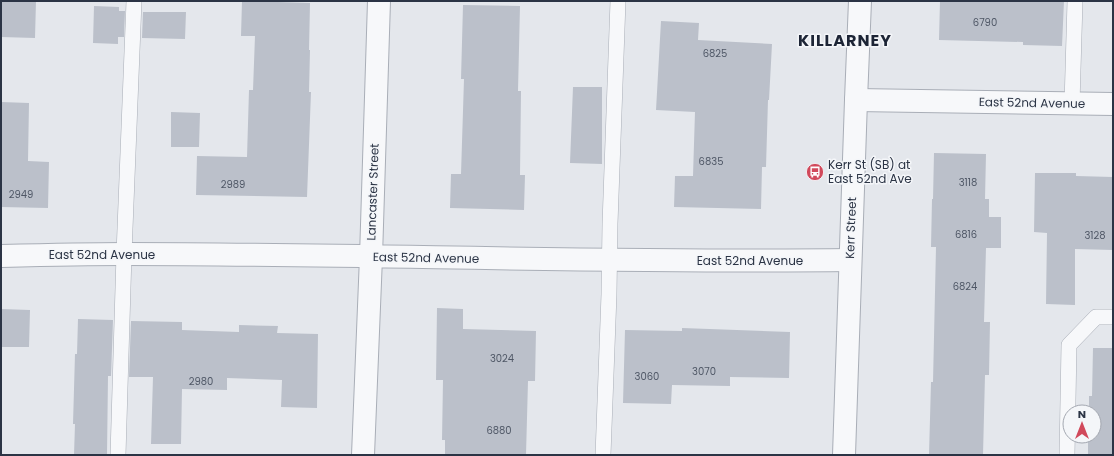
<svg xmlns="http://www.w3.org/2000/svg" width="1114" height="456" viewBox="0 0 1114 456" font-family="Poppins,sans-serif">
	<rect width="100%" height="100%" fill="#e4e7ec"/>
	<path fill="#bbc0ca" d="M 1,1 L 36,1 L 35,38 L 1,37 Z
		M 242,1 L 310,3 L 309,50 L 310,50 L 309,92 L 311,92 L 307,197 L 196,195 L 197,156 L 247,157 L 249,90 L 253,90 L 255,36 L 241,36 Z
		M 940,1 L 1064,1 L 1062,46 L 1023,45 L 1023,42 L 939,40 Z
		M 463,5 L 520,6 L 518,91 L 521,91 L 520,175 L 525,175 L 524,210 L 450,208 L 451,174 L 461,174 L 464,79 L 461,79 Z
		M 94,6 L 119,7 L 119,11 L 125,11 L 124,37 L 118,37 L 118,44 L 93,43 Z
		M 143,12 L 186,12 L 185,39 L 142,38 Z
		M 661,21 L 699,23 L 698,40 L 772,44 L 769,100 L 768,100 L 766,167 L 762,167 L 761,209 L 674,207 L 675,176 L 693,176 L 695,112 L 656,110 Z
		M 573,87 L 602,87 L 602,164 L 570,163 Z
		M 1,102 L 29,103 L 28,161 L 49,162 L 48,208 L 1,207 Z
		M 171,112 L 200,113 L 199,147 L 171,147 Z
		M 934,153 L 986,154 L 985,199 L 989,199 L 989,217 L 1001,217 L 1001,248 L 986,248 L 984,322 L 990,322 L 989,375 L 985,375 L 983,455 L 929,455 L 931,382 L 933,382 L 936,247 L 931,247 L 932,199 L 933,199 Z
		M 1035,173 L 1076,173 L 1076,176 L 1113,177 L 1113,250 L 1075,249 L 1075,305 L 1046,304 L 1047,233 L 1034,232 Z
		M 437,308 L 463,309 L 463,329 L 536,331 L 535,381 L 528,381 L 526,455 L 445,455 L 445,440 L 442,440 L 443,380 L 436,380 Z
		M 1,309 L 30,310 L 29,347 L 1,347 Z
		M 78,319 L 113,320 L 111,376 L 108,376 L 107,455 L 74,455 L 75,424 L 73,424 L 75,354 L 77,354 Z
		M 131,321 L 182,322 L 182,330 L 239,332 L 239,325 L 278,326 L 277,333 L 318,334 L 317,408 L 281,407 L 282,380 L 227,378 L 227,390 L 182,389 L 181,444 L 151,444 L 153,377 L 129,377 Z
		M 682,328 L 790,332 L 789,378 L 730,377 L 730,386 L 672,385 L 671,404 L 623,403 L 625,330 L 682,331 Z
		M 1093,348 L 1113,348 L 1113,455 L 1088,455 L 1088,436 L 1094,436 L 1094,412 L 1089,412 L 1089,396 L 1092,396 Z"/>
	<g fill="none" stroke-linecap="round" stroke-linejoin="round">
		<defs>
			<path id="service" d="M 1072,104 L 1075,1
				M 118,455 L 124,254 L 134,1
				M 603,455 L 609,294 L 610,224 L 618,1
				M 1067,455 L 1069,345 L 1096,317 L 1113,317"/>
			<path id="minor" d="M 856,100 L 1113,104
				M 1,256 C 42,255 84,254 125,254 C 367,254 608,263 850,260
				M 363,455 L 371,257 L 379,1"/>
			<path id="tertiary" d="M 844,455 L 856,100 L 860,1"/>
		</defs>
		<use href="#service" stroke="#a9aeb7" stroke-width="16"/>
		<use href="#minor" stroke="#a9aeb7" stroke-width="24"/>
		<use href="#tertiary" stroke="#a9aeb7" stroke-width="24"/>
		<use href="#service" stroke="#f7f8fa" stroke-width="15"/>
		<use href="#minor" stroke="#f7f8fa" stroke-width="22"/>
		<use href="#tertiary" stroke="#f7f8fa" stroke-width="22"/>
	</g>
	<defs>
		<symbol id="bus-disc" viewBox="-11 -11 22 22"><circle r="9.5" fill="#d1495b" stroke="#f4f6f9"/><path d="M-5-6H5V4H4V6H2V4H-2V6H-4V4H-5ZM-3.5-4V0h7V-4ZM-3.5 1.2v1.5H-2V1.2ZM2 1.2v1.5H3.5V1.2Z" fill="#fff"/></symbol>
	</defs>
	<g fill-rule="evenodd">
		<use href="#bus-disc" x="805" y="162" width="20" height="20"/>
	</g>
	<g text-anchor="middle" stroke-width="3" stroke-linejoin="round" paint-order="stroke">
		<g font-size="10" fill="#4f5766">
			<text x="985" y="26">6790</text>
			<text x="715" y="57">6825</text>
			<text x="711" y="165">6835</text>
			<text x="968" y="186">3118</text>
			<text x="233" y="188">2989</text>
			<text x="21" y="198">2949</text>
			<text x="966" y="238">6816</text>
			<text x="1095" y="239">3128</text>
			<text x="965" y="290">6824</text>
			<text x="502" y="362">3024</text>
			<text x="704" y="375">3070</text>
			<text x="647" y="380">3060</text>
			<text x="201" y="385">2980</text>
			<text x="499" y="434">6880</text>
		</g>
		<g font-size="12" fill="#2b3445" stroke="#f4f6f9">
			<text transform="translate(1032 103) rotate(1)" y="4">East 52nd Avenue</text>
			<text transform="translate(373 192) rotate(-88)" y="4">Lancaster Street</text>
			<text transform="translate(851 228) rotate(-88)" y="4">Kerr Street</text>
			<text x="102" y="259">East 52nd Avenue</text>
			<text transform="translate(426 258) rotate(1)" y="4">East 52nd Avenue</text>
			<text x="750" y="265">East 52nd Avenue</text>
		</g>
		<g font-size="12" fill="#2b3445" stroke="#f4f6f9" text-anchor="start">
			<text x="828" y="169">Kerr St (SB) at<tspan x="828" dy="14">East 52nd Ave</tspan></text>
		</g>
		<g font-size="16" font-weight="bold" letter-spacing="1" fill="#1d2536" stroke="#f4f6f9">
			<text x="845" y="46">KILLARNEY</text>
		</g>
	</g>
	<rect width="1114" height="456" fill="none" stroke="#2b3445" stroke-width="4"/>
	<g transform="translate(1082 424)"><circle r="19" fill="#f4f6f9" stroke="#a4a8b1"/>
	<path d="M0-3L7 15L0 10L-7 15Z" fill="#d1495b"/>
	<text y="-6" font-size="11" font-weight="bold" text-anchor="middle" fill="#2b3445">N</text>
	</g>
</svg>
